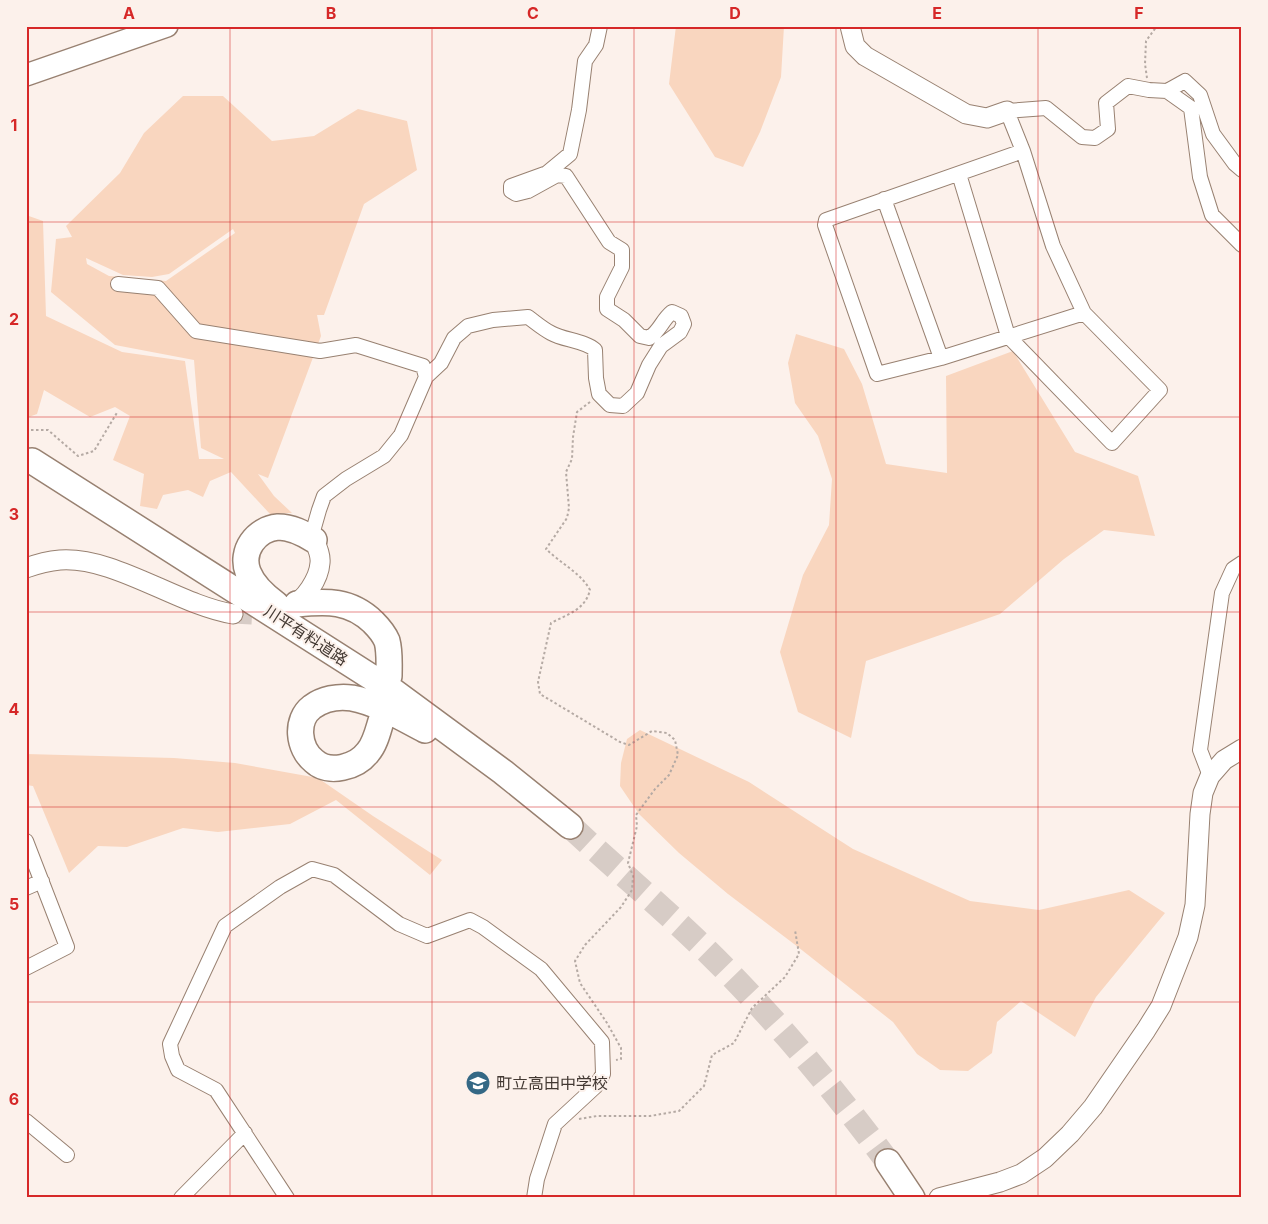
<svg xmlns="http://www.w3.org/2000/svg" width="1268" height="1224" viewBox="0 0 1268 1224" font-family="Inter,'Noto Sans JP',sans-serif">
	<rect width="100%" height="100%" fill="#fcf1eb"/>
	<path fill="#f9d6bf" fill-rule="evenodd" d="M 676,26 L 784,26 L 781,77 L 760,132 L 743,167 L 715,157 L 669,84 Z
		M 183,96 L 223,96 L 272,141 L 314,136 L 358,109 L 407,121 L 417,170 L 364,204 L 324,315 L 317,315 L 321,336 L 268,478 L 258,474 L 274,496 L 292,513 L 270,514 L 231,472 L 210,481 L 203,497 L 188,490 L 163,495 L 157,509 L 140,506 L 144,474 L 113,460 L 130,416 L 115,407 L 90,417 L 44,390 L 37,414 L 26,418 L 26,215 L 43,221 L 46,316 L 122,352 L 185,361 L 199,459 L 224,459 L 201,448 L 194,360 L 115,345 L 51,292 L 56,239 L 72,237 L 66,226 L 120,173 L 144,133 ZM 233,229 L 235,233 L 166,281 L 109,276 L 87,264 L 86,258 L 123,275 L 152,277 L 169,274 Z
		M 796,334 L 844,349 L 862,384 L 886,464 L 947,473 L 946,376 L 1013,351 L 1075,452 L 1138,476 L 1155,536 L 1104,530 L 1064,559 L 1000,614 L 866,661 L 851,738 L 798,712 L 780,652 L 803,575 L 829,525 L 832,479 L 818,436 L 795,403 L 788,363 Z
		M 640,730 L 749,782 L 853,849 L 970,901 L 1039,910 L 1129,890 L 1165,913 L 1096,997 L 1075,1037 L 1021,1001 L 997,1022 L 992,1053 L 968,1071 L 940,1070 L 917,1054 L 893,1022 L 798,947 L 728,894 L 679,853 L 639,814 L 620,786 L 621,763 L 627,739 Z
		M 26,754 L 174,758 L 235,763 L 318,778 L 373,816 L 442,860 L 430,875 L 336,800 L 290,824 L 218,832 L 183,828 L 127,847 L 98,846 L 69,873 L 33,786 L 26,785 Z"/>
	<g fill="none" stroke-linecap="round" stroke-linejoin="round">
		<path stroke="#d7ccc6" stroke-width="19" stroke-dasharray="19 9" stroke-linecap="butt" d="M 233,614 L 254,615 L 273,612"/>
		<path stroke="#d7ccc6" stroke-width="25" stroke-dasharray="25 12" stroke-linecap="butt" d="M 570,826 C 615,868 663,908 707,951 C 773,1016 833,1088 888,1162"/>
		<defs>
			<path id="street" d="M 1167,91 L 1191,108 L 1200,177 L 1212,215 L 1242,245
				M 1023,151 L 826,220 L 825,225 L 877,374 L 941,358 L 1084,313
				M 959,174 L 1008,336 L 1112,443 L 1160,390 L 1084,313 L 1053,246 L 1023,151 L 1007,111 L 1046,108 L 1082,137 L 1095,138 L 1108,129 L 1106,103 L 1128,86 L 1149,90 L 1167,91 L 1185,81 L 1200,95 L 1213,134 L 1235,164 L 1242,170
				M 884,199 L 941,358
				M 118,284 L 158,288 L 196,331 L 320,351 L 356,345 L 423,366 L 426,377 L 401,435 L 384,456 L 346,479 L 324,496 L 319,510 L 313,531 L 314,540
				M 426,377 L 441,363 L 454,338 L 468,326 L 493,320 L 528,317 C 535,322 543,329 551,333 C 563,340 586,341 595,350 L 596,378 L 599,394 L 610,405 L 623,406 L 637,393 L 649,365 L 661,346 L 680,332 L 684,324 L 681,316 L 672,312 C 662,320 660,331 649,338 L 640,336 L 624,320 L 607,309 L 607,297 L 622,267 L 622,250 L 609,242 L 566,176 L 557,175 L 528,191 L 516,194 L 511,191 L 511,186 L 547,173 L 570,154 L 579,110 L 585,61 L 596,45 L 600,26
				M 1210,776 L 1200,750 L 1222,593 L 1233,569 L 1242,563
				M 26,841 L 67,947 L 26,968
				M 26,888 L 42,881
				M 26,1121 L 67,1155
				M 181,1198 L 245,1133
				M 287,1198 L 216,1090 L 178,1070 L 172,1056 L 170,1044 L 225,926 L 280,887 L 312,869 L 334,875 L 399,924 L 427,936 L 470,920 L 483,927 L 541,969 L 602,1042 L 603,1074 L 595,1087 L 555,1124 L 537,1179 L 534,1198"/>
			<path id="secondary" d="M 850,26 L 855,46 L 865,56 L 966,114 L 987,118 L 1007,111
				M 26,568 C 37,564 48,561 60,560 C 114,556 178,605 233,614
				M 290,606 C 305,601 319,578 320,563 C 321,555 317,547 314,540
				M 939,1198 L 1000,1182 L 1021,1174 L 1045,1158 L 1070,1134 L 1093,1107 L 1146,1030 L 1161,1006 L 1188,937 L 1195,905 L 1200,814 L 1203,793 L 1210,776 L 1224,760 L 1242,749"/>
			<path id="primary" d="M 26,75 L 167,26"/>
			<path id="highway" d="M 32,461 L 393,691 L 503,772 L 570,826
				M 276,604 C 265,596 253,585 248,572 C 240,551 256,529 278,527 C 292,527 303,533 314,540
				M 297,604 C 327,601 350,600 373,622 C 378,627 384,634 387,641 C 390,652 389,664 389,676
				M 381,721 C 378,731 375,744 368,752 C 357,767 329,775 314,761 C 298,748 295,720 312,707 C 323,699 338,696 352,698 C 378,703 402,718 425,730
				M 888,1162 L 912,1198"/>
		</defs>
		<use href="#street" stroke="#988171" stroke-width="16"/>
		<use href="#secondary" stroke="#988171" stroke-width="21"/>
		<use href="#primary" stroke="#988171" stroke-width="24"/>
		<use href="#highway" stroke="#988171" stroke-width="28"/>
		<path stroke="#b5aaa4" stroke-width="2" stroke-dasharray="2.5 2.5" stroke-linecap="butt" d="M 1147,78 L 1145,64 L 1146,41 L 1157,26
			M 590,402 L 577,412 L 573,437 L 572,459 L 566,472 L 569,508 L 567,518 L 546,549 C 559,562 582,574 590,590 C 585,610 568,614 551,623 L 538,682 L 540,694 L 620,742 L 629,745 L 652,731 L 667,733 L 675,740 L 678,755 L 669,775 L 655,789 L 636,815 L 637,826 L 628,863 L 633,876 L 632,890 L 621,907 L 585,945 L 575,961 L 580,983 L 607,1023 L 621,1048 L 621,1059 L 616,1060
			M 26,430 L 48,430 L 78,456 L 94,451 L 118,411
			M 579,1119 L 597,1116 L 650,1116 L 679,1111 L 704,1086 L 712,1055 L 734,1043 L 752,1008 L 785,977 L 799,954 L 795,930"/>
		<use href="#street" stroke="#fff" stroke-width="14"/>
		<use href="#secondary" stroke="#fff" stroke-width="19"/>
		<use href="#primary" stroke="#fff" stroke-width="21"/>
		<use href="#highway" stroke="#fff" stroke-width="25"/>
	</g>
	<path fill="none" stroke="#d62828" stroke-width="1" stroke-opacity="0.55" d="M 230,26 L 230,1198M 432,26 L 432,1198M 634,26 L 634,1198M 836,26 L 836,1198M 1038,26 L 1038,1198M 26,222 L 1242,222M 26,417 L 1242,417M 26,612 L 1242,612M 26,807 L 1242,807M 26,1002 L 1242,1002"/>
	<defs>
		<symbol id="school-disc" viewBox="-11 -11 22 22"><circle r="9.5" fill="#346885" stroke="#fcf1eb"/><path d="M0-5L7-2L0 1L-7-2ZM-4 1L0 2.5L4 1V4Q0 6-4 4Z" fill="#fff"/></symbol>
	</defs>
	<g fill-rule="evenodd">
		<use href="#school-disc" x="464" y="1069" width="28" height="28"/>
	</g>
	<g text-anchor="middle" stroke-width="4" stroke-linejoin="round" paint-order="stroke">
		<g font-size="16" fill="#423832" stroke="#fcf1eb">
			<text transform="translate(306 635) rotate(33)" y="6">川平有料道路</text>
		</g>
		<g font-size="16" fill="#423832" stroke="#fcf1eb" text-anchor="start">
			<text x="496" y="1089">町立高田中学校</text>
		</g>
	</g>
	<rect width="1268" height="1224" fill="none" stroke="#fcf1eb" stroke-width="55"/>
	<rect x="28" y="28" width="1212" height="1168" fill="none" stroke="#d62828" stroke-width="2"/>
	<g font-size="16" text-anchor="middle" font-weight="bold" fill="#d62828">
		<text x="129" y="19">A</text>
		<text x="331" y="19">B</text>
		<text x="533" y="19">C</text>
		<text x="735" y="19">D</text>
		<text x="937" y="19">E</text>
		<text x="1139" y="19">F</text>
		<text x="14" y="131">1</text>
		<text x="14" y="325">2</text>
		<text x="14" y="520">3</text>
		<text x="14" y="715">4</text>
		<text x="14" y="910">5</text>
		<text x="14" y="1105">6</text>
	</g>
</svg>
